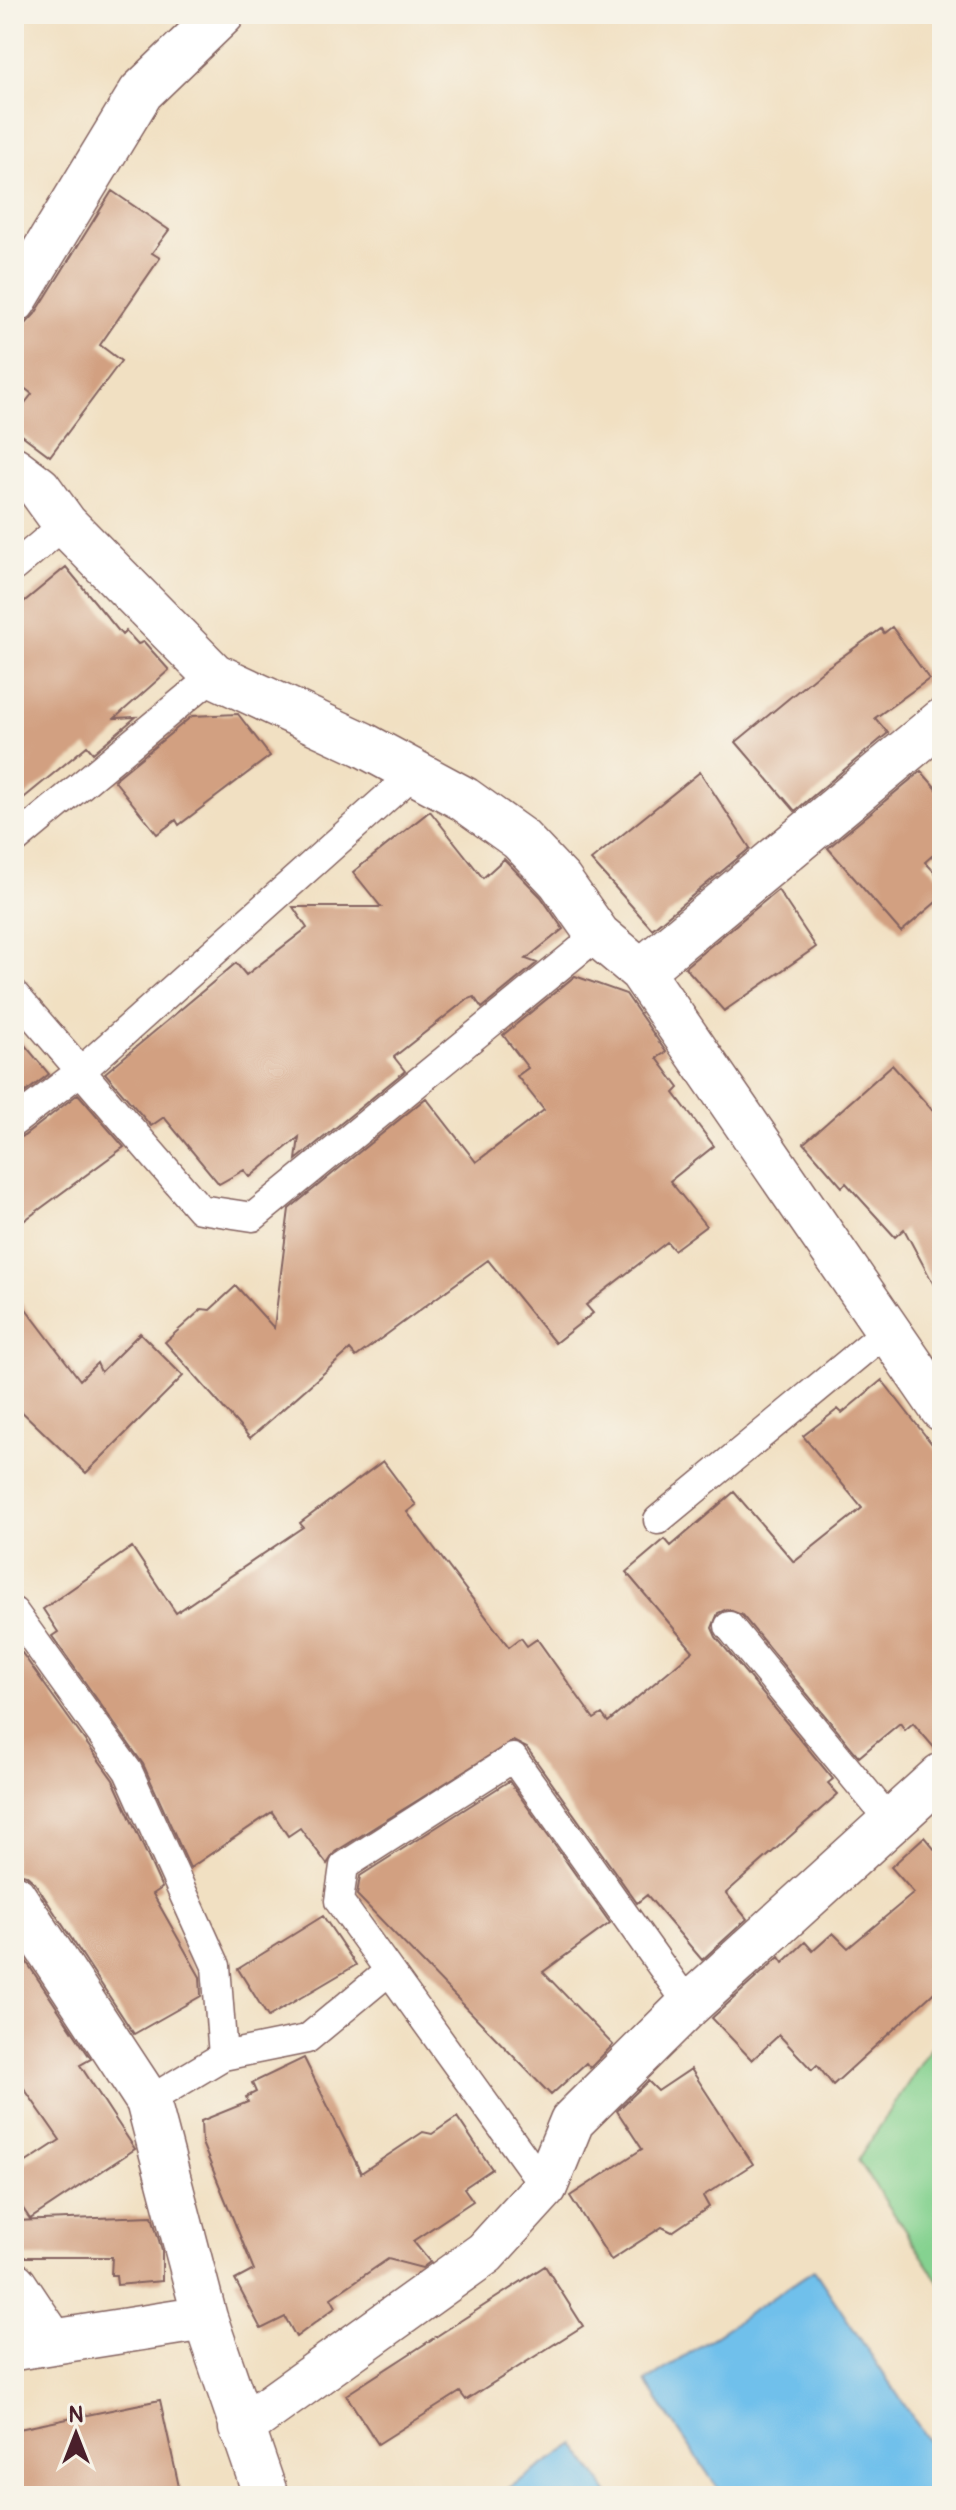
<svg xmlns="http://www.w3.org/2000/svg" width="956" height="2510" viewBox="0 0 956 2510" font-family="Pangolin,sans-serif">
	<rect width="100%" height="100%" fill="#f7f3e8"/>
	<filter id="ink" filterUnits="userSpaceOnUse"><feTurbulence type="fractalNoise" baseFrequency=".0125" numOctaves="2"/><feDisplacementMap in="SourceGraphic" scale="16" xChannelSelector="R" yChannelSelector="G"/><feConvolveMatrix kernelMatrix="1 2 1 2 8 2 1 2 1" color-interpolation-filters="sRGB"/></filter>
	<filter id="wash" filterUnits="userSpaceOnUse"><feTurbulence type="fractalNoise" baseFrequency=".006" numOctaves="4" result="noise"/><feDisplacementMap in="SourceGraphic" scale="32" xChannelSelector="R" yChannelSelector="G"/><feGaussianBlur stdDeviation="1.8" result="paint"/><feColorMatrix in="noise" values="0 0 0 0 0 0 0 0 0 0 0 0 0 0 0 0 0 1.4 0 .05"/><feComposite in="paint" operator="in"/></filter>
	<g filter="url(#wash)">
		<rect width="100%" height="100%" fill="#f1e0c2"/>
		<path fill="#85d290" stroke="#68785e" stroke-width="2" d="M 942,2031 L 942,2286 L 858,2160 Z"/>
		<path fill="#70c0eb" stroke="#5d708b" stroke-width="2" d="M 814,2270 L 942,2461 L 942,2496 L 723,2496 L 646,2382 Z
			M 575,2444 L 610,2496 L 497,2496 Z"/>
		<g id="blocks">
			<path fill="#d2a081" d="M 112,191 L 169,230 L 152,253 L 160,258 L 100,345 L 121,361 L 50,456 L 14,429 L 14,417 L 32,394 L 14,380 L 14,337 L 35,314 Z
				M 66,567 L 122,635 L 126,631 L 138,644 L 144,642 L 169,670 L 115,718 L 136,717 L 93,753 L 87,746 L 14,806 L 14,610 Z
				M 892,627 L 929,679 L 875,718 L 888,733 L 795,811 L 736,742 L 822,671 L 881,629 L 884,633 Z
				M 238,714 L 270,756 L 179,825 L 176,820 L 157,834 L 114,780 L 192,716 Z
				M 921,771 L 942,795 L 942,847 L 925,862 L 942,880 L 942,897 L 901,932 L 828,848 Z
				M 700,772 L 750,848 L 652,929 L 591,860 Z
				M 430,811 L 483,878 L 504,859 L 541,897 L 563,929 L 526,959 L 537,963 L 482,1008 L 474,997 L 466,1000 L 394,1057 L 405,1071 L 296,1160 L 299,1137 L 250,1177 L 244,1170 L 219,1184 L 164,1117 L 151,1126 L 105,1073 L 236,963 L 246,975 L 307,928 L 293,907 L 381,907 L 353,872 Z
				M 778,890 L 816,947 L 724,1011 L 685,967 Z
				M 575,976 L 626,994 L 666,1052 L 657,1058 L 679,1088 L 674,1093 L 714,1146 L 670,1181 L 706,1226 L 674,1250 L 667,1242 L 586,1305 L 593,1313 L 555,1343 L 488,1260 L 356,1357 L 350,1350 L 250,1438 L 165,1342 L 202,1309 L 210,1310 L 236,1286 L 274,1328 L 289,1209 L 426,1098 L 476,1162 L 544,1110 L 517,1076 L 528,1068 L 503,1035 Z
				M 14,1032 L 49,1074 L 14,1101 Z
				M 892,1065 L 942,1121 L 942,1300 L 904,1229 L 895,1237 L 846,1183 L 842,1187 L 804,1143 Z
				M 78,1094 L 124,1147 L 14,1228 L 14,1139 L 24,1136 Z
				M 14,1293 L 80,1380 L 97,1363 L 101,1372 L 140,1333 L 183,1376 L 86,1473 L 14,1404 Z
				M 882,1380 L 942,1457 L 942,1751 L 937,1751 L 913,1723 L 905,1730 L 900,1723 L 859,1757 L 742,1615 L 727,1609 L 718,1613 L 712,1628 L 716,1637 L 833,1779 L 828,1783 L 838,1794 L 726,1893 L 747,1919 L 702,1960 L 647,1895 L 637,1903 L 527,1748 L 513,1741 L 335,1852 L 327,1864 L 300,1828 L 288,1836 L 272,1812 L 190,1868 L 143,1764 L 52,1636 L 58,1632 L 43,1609 L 132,1547 L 176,1613 L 303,1527 L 300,1523 L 383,1461 L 416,1505 L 407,1512 L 509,1647 L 521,1638 L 527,1646 L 537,1639 L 594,1719 L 602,1714 L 608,1722 L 693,1651 L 626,1572 L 665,1539 L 671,1546 L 734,1492 L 794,1562 L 862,1508 L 803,1436 L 838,1409 L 842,1413 Z
				M 22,1653 L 113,1780 L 162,1888 L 153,1894 L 200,1977 L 201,1996 L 134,2034 L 35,1883 L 26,1875 L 14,1872 L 14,1657 Z
				M 509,1781 L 610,1923 L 543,1972 L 613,2045 L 590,2068 L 586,2063 L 551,2095 L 357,1895 L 360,1876 Z
				M 924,1837 L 942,1858 L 942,1985 L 833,2085 L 817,2065 L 812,2070 L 779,2035 L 752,2060 L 712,2018 L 779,1957 L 783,1963 L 805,1942 L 813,1951 L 833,1933 L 848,1948 L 914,1893 L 891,1867 Z
				M 323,1916 L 356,1965 L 268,2017 L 238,1969 Z
				M 14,1943 L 91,2059 L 80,2065 L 135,2149 L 30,2219 L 14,2195 L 14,2170 L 60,2140 L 14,2074 Z
				M 304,2058 L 361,2173 L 423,2132 L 432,2134 L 457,2117 L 492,2169 L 464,2188 L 473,2201 L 413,2241 L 430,2262 L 422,2268 L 388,2259 L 331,2298 L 336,2307 L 296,2337 L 285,2317 L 261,2329 L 235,2280 L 254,2270 L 202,2143 L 201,2121 L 248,2102 L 246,2097 L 256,2092 L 252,2083 Z
				M 691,2069 L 753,2164 L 703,2196 L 709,2207 L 672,2232 L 662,2227 L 611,2260 L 570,2196 L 642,2149 L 617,2111 L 648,2081 L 658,2091 Z
				M 152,2216 L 162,2251 L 162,2281 L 117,2285 L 116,2275 L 111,2275 L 112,2257 L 14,2257 L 14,2221 Z
				M 545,2266 L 583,2326 L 466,2400 L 460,2392 L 378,2444 L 346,2395 Z
				M 160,2400 L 181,2496 L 14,2496 L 14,2430 Z"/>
		</g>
	</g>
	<g filter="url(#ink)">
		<use href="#blocks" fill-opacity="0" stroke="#846360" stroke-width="2"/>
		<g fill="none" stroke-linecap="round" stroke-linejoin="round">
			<defs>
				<path id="service" d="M 14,567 L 65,524
					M 14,841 L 214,675
					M 14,994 L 200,1209 L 253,1217 L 598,935
					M 14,1122 L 82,1070 L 413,774
					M 658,1520 L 888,1330
					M 14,1612 L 128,1771 L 216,1966 L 223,2056
					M 729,1626 L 891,1822
					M 148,2101 L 223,2056 L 307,2039 L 389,1971
					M 545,2187 L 339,1901 L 344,1866 L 513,1758 L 689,2005"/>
				<path id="minor" d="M 14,301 L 141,92 L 222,14
					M 14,469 L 39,488 L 65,524 L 214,675 L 362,744 L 464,799 L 520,839 L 560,881 L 598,935 L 641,971 L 942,1409
					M 641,971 L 942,721
					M 14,1897 L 148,2101 L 205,2318 L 266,2496
					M 14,2284 L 52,2341
					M 14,2348 L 205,2318
					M 241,2428 L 485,2253 L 545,2187 L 572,2121 L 689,2005 L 942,1775"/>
			</defs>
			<use href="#service" stroke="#846360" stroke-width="31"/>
			<use href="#minor" stroke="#846360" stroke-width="47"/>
			<use href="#service" stroke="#fff" stroke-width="28"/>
			<use href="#minor" stroke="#fff" stroke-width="44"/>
		</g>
	</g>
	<rect width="956" height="2510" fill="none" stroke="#f7f3e8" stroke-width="48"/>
	<g transform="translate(76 2434)" stroke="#f7f3e8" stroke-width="6" paint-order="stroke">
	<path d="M0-6L14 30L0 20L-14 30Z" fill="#4a1f2b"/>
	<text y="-12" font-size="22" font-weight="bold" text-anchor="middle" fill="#4a1f2b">N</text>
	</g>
</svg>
